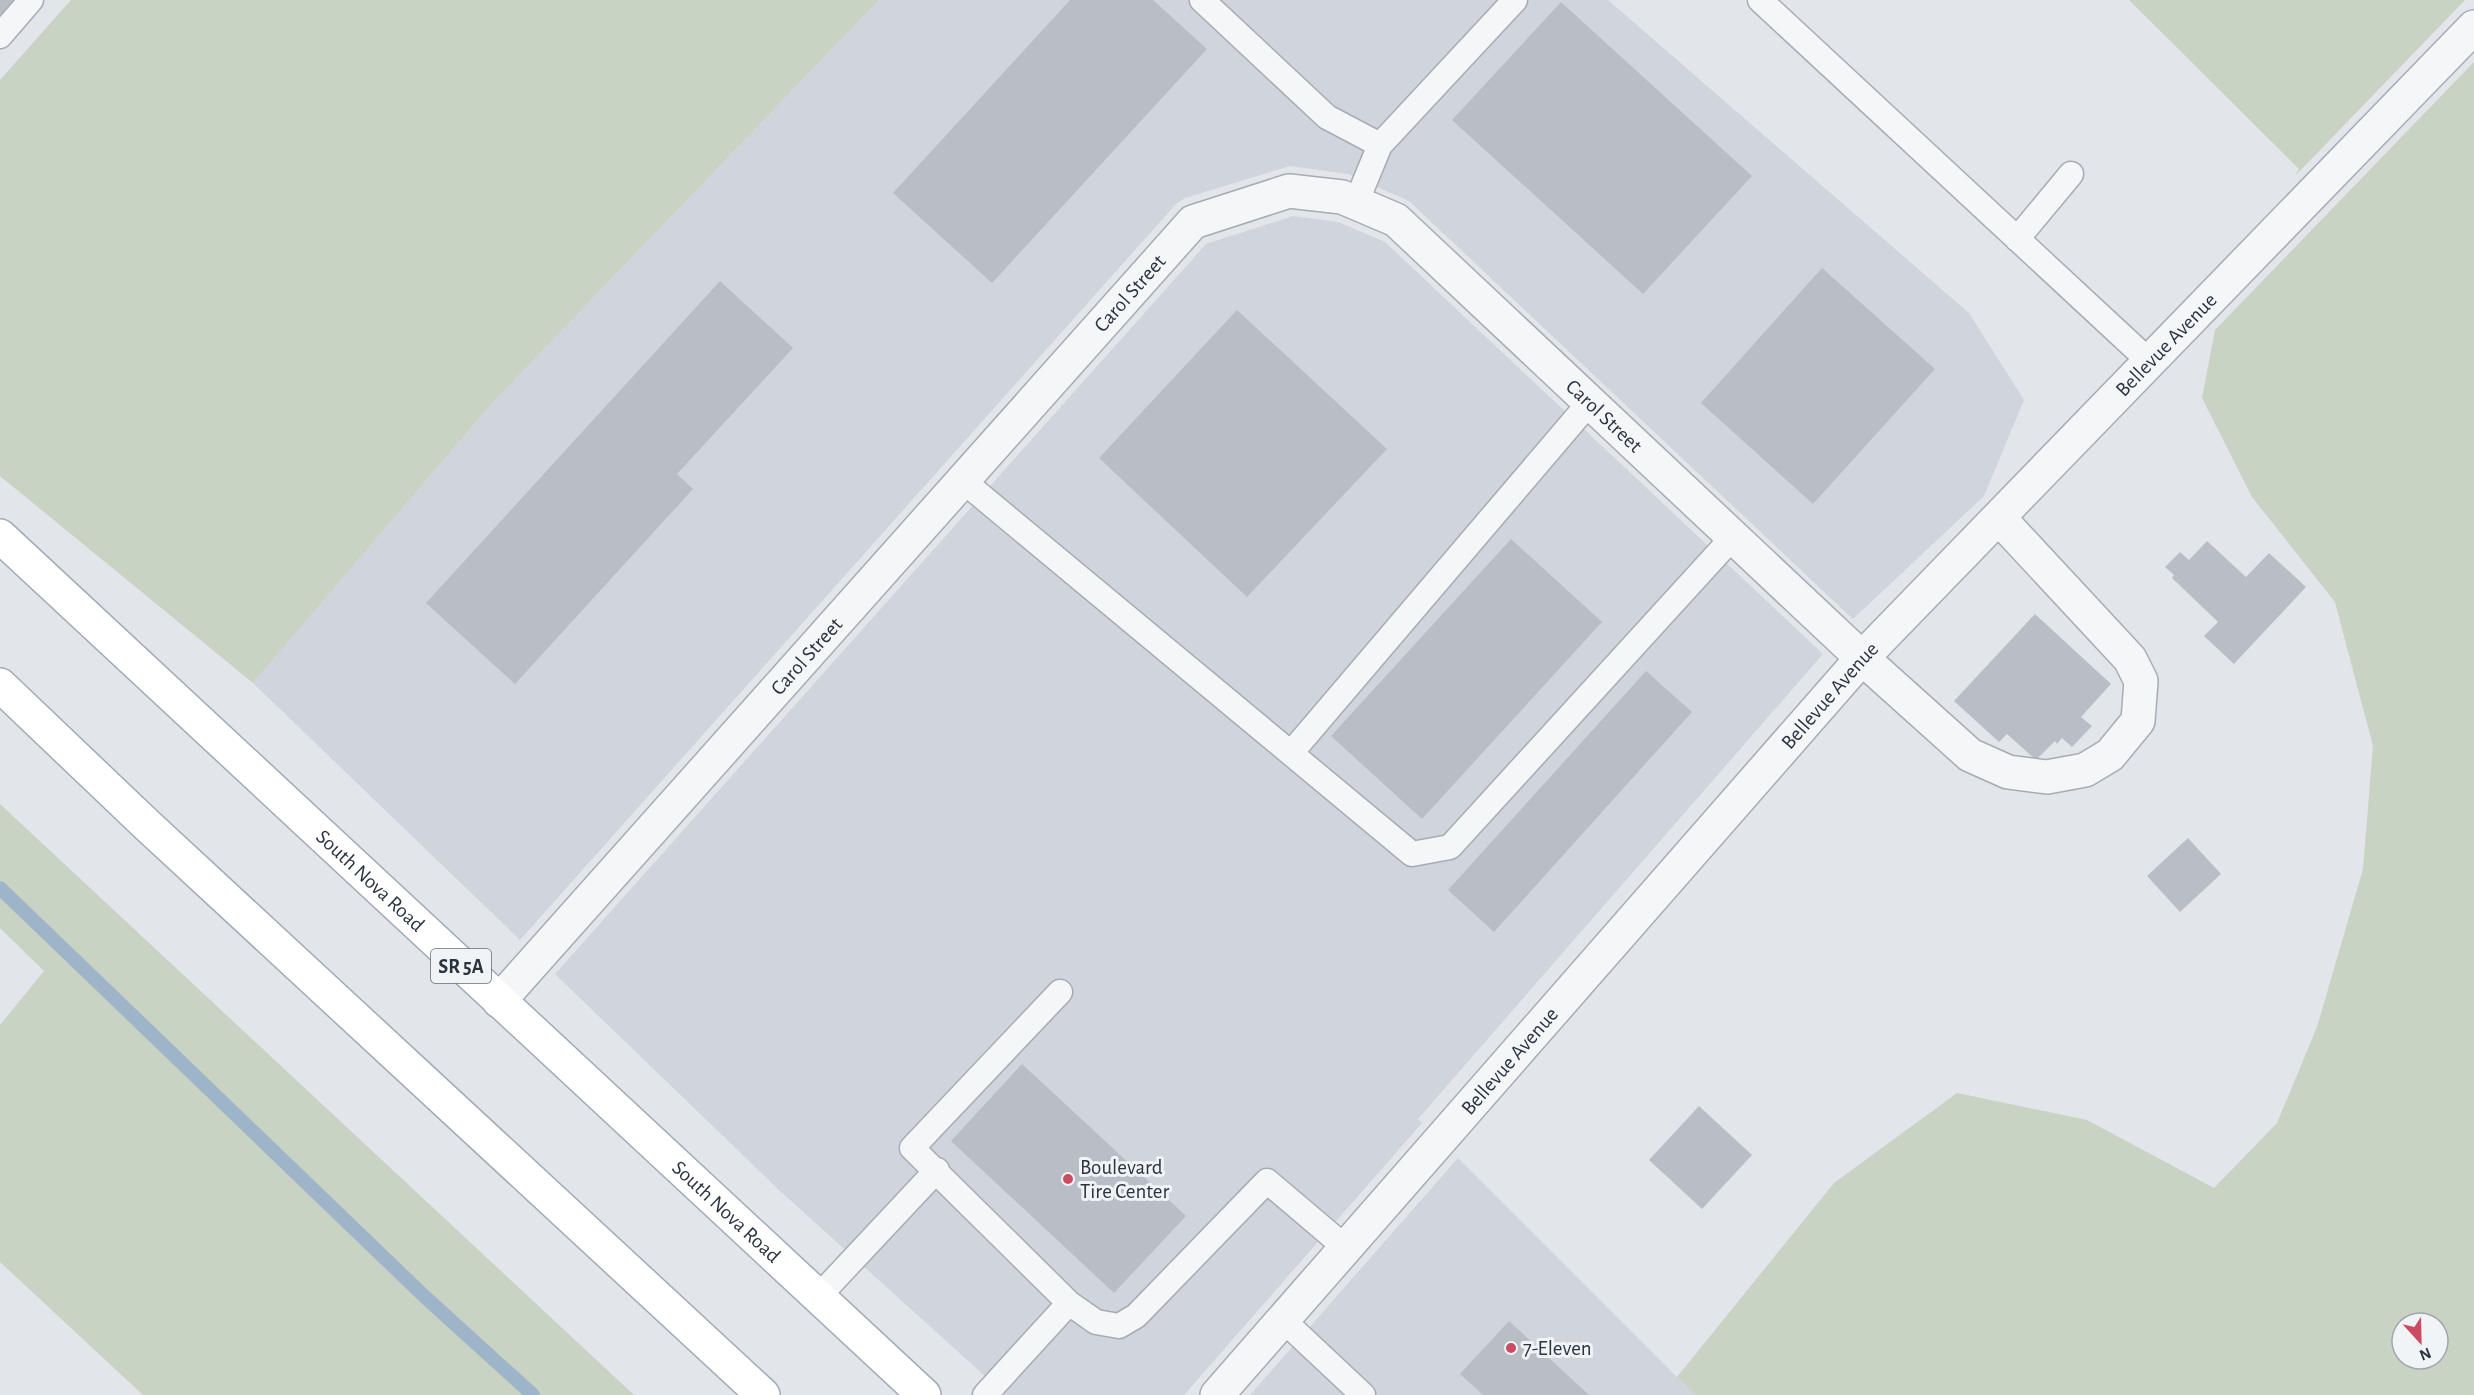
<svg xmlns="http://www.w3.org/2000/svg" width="2474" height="1395" viewBox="0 0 2474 1395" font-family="'Alegreya Sans',sans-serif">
	<rect width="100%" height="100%" fill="#e2e5ea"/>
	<path fill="#d0d4dc" d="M 879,0 L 1608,0 L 1969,313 L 2024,400 L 1984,496 L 1853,619 L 1409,201 L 1348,174 L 1290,166 L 1185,198 L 1176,204 L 520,940 L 253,683 L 494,401 Z
		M 1293,216 L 1338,222 L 1385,242 L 1823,654 L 1418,1119 L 1422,1123 L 1184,1395 L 1006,1395 L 779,1190 L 555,974 L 1206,244 Z
		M 1458,1158 L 1677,1377 L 1696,1395 L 1250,1395 Z"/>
	<path fill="#c8d3c3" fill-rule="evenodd" d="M 71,0 L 879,0 L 494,401 L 253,683 L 0,476 L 0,80 Z
		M 2129,0 L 2465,0 L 2295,176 L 2299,169 Z
		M 2474,62 L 2474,1395 L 1696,1395 L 1677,1377 L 1834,1183 L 1957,1093 L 2087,1120 L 2214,1188 L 2277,1123 L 2317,1027 L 2363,869 L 2373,746 L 2335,602 L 2252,497 L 2202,398 L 2215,330 ZM 2402,1323 L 2438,1323 L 2438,1359 L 2402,1359 Z
		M 0,804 L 634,1395 L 143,1395 L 0,1262 L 0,1025 L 44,971 L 0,928 Z"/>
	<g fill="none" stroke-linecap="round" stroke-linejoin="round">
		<path stroke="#9eb4c8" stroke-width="14" d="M 0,888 L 424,1296 L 533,1395"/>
	</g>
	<path fill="#b9bec6" d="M 0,0 L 14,0 L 0,16 Z
		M 1070,0 L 1153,0 L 1207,49 L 992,283 L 893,193 Z
		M 1561,2 L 1752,176 L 1643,294 L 1452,120 Z
		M 1822,268 L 1935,369 L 1813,504 L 1701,403 Z
		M 720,281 L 793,348 L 677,474 L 693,489 L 515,684 L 426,603 Z
		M 1237,310 L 1387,449 L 1247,597 L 1099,458 Z
		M 1511,539 L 1602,622 L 1422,819 L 1331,736 Z
		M 2207,541 L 2246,577 L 2269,553 L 2306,587 L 2234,664 L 2204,636 L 2218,622 L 2172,578 L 2174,575 L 2165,567 L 2180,552 L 2189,560 Z
		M 2035,614 L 2111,684 L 2081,717 L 2092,726 L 2072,747 L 2062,738 L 2057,744 L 2055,741 L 2036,760 L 2007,734 L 1999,742 L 1954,701 Z
		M 1646,671 L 1692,712 L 1494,932 L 1448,890 Z
		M 2188,838 L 2221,874 L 2180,912 L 2147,876 Z
		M 1022,1064 L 1186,1216 L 1114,1293 L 951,1141 Z
		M 1699,1106 L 1752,1155 L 1702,1209 L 1649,1160 Z
		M 1509,1321 L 1589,1395 L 1483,1395 L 1460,1374 Z"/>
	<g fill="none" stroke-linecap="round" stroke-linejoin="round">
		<defs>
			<path id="service" d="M 1202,0 L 1327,117 L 1380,145 L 1356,203
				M 1760,0 L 2150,362
				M 0,36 L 31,0
				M 1380,145 L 1515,0
				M 2017,239 L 2071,174
				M 962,480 L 1412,854 L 1450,847 L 1733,537
				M 1291,753 L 1590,402
				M 1060,992 L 912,1148 L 1069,1303 L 1096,1322 L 1119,1326 L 1136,1316 L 1267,1181 L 1346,1248
				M 818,1297 L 937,1170
				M 1283,1320 L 1363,1395
				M 985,1395 L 1069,1303"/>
			<g id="minor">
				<path id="s1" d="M 499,1001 L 1193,222 L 1289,191 L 1342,197 L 1396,220 L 1862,658 L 1970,755 L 2008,772 L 2047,777 L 2085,770 L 2110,755 L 2138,721 L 2141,681 L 2130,659 L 1999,518"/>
			</g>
			<g id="tertiary">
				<path id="s2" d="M 1217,1395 L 1862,658 L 2474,27"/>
			</g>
			<g id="primary">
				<path id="s3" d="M 0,536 L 924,1395"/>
				<path d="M 0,685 L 147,825 L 763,1395"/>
			</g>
		</defs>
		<use href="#service" stroke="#a7acb4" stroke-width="27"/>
		<use href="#minor" stroke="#a7acb4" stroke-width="36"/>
		<use href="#tertiary" stroke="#a7acb4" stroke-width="36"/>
		<use href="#primary" stroke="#a1aab5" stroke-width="36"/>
		<use href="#service" stroke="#f4f6f8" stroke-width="24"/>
		<use href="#minor" stroke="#f4f6f8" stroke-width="33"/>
		<use href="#tertiary" stroke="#f4f6f8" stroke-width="33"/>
		<use href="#primary" stroke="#fff" stroke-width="33"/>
	</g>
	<g fill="#ca4b62" stroke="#f1f4f7" stroke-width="2">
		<circle cx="1068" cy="1179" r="6"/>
		<circle cx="1511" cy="1348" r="6"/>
	</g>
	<g text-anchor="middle" stroke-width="6" stroke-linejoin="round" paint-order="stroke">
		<rect fill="#f1f4f7" stroke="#666d78" stroke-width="1.5" x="431" y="949" width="60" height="34" rx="4.5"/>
		<g font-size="20" font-weight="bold" fill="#2a3341">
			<text x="461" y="973">SR 5A</text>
		</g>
		<g font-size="21" fill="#2a3341" stroke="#f1f4f7">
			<text dy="7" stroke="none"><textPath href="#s1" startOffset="948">Carol Street</textPath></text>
			<text dy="7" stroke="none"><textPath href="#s2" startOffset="1416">Bellevue Avenue</textPath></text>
			<text dy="7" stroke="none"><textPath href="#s1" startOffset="1542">Carol Street</textPath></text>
			<text dy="7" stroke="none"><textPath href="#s1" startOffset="462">Carol Street</textPath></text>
			<text dy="7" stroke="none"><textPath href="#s2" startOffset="930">Bellevue Avenue</textPath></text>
			<text dy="7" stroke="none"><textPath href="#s3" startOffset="506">South Nova Road</textPath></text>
			<text dy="7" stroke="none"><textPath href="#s2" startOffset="444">Bellevue Avenue</textPath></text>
			<text dy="7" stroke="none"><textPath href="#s3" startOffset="992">South Nova Road</textPath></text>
		</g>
		<g font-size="21" fill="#2a3341" stroke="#f1f4f7" text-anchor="start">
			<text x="1080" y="1174">Boulevard<tspan x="1080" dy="24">Tire Center</tspan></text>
			<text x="1523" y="1355">7-Eleven</text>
		</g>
	</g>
	<g transform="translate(2420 1341) rotate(158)"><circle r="28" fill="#f1f4f7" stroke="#a1a7ae" stroke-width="1.5"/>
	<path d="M0-4.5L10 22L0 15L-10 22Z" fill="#ca4b62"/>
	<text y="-9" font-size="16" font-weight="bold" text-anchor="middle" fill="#2a3341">N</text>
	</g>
</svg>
